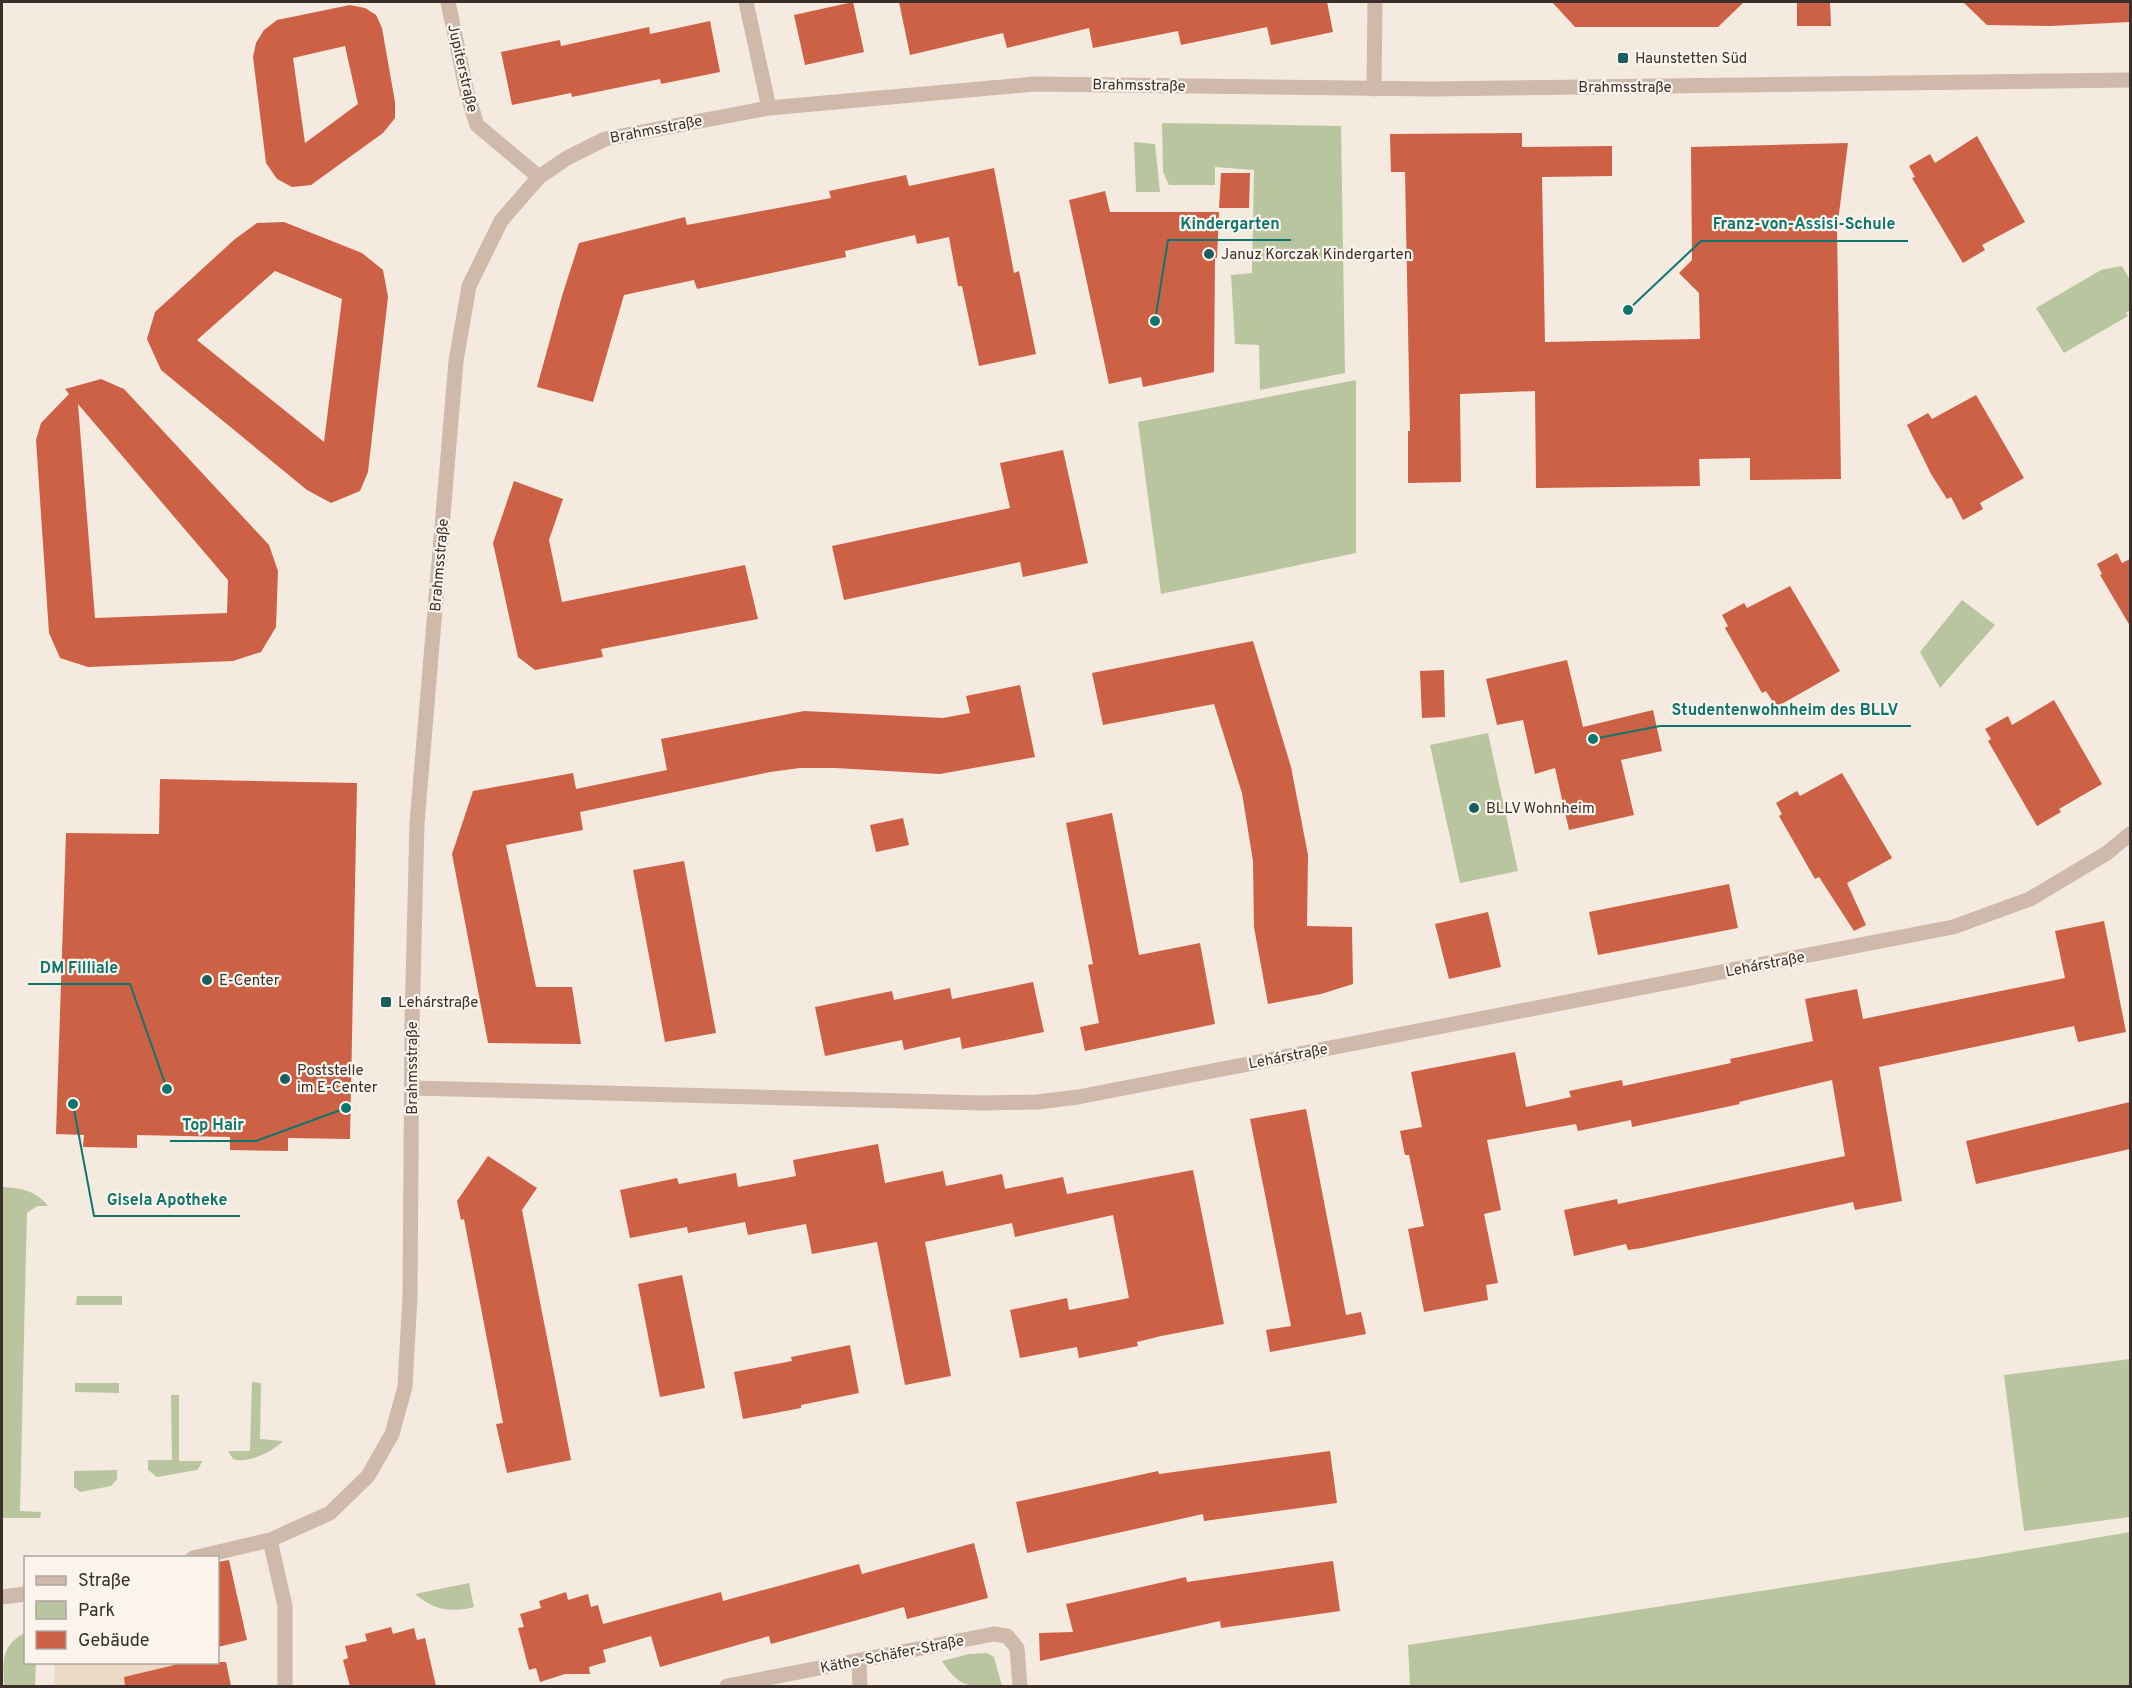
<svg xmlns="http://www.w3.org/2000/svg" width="2132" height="1688" viewBox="0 0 2132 1688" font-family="Overpass,sans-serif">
	<rect width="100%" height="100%" fill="#f5eadf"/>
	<path fill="#b9c59e" d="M 1162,123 L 1341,126 L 1345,373 L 1260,390 L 1259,345 L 1235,344 L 1231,275 L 1252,273 L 1254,170 L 1215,167 L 1215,185 L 1169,185 L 1163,172 Z
		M 1134,142 L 1155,144 L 1160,192 L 1136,192 Z
		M 2122,266 L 2130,280 L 2130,310 L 2126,313 L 2128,316 L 2064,353 L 2036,308 L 2101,270 Z
		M 1356,380 L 1356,553 L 1161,594 L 1138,422 Z
		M 1962,600 L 1995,625 L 1940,688 L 1920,652 Z
		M 1488,733 L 1518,871 L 1460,883 L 1430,745 Z
		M 2,1187 C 20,1188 36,1190 48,1206 L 37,1206 L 27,1213 L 26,1250 L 20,1511 L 41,1512 L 40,1518 L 2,1518 Z
		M 77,1296 L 122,1296 L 122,1305 L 76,1305 Z
		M 2130,1359 L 2130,1517 L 2024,1531 L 2004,1375 Z
		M 252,1382 L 261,1383 L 260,1439 L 283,1441 C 272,1452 248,1464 233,1459 L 228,1451 L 250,1451 Z
		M 75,1383 L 119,1383 L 119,1393 L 75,1392 Z
		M 171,1395 L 179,1395 L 179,1461 L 202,1461 L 200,1466 L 197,1470 L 157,1477 L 148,1470 L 148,1460 L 172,1460 Z
		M 117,1470 L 117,1479 L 111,1486 L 80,1492 L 74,1487 L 74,1471 Z
		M 2130,1532 L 2130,1686 L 1410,1686 L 1408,1645 L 1983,1557 Z
		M 469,1583 L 474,1607 C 451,1613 433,1610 415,1594 Z
		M 25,1633 L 26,1662 L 36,1663 L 35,1686 L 4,1686 C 3,1662 1,1645 25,1633 Z
		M 987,1653 L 994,1657 L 1002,1686 C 968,1687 960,1688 942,1661 L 969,1654 Z"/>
	<path fill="#eddac6" d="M 55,1663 L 187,1663 L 160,1669 L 164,1686 L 54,1686 Z"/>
	<path fill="#cd6145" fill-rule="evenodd" d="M 853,2 L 864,52 L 805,65 L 794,15 Z
		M 899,2 L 1327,2 L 1333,32 L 1271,45 L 1267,27 L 1181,45 L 1178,31 L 1093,48 L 1089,28 L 1007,48 L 1003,33 L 910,55 Z
		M 1552,2 L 1744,2 L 1718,27 L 1575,27 Z
		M 1797,2 L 1830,2 L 1831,26 L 1797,26 Z
		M 1963,2 L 2130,2 L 2130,22 L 2050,26 L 1987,25 Z
		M 350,5 L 365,8 L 376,15 L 382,28 L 395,102 L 395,118 L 383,133 L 311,185 L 292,187 L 277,179 L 266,163 L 253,57 L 256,43 L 264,30 L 277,20 ZM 345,46 L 358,104 L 305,143 L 293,58 Z
		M 710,21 L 720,72 L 661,84 L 660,79 L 572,97 L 571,93 L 512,105 L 501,52 L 560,40 L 561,46 L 649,27 L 650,34 Z
		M 1522,133 L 1522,147 L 1612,146 L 1612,176 L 1542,177 L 1545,342 L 1700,339 L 1699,293 L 1679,273 L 1692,260 L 1691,147 L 1848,143 L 1837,229 L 1841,479 L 1750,480 L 1750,458 L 1699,459 L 1700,486 L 1536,488 L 1535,391 L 1460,394 L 1461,482 L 1408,483 L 1408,431 L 1410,431 L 1405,172 L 1391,172 L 1390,134 Z
		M 1977,136 L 2025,222 L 1982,245 L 1985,250 L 1963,263 L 1912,178 L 1915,177 L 1909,166 L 1930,154 L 1935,163 Z
		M 994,168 L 1014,273 L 1019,271 L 1036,354 L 979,366 L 962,286 L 958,286 L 949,237 L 917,244 L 915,235 L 845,251 L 846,257 L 697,289 L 694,280 L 624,295 L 593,402 L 537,387 L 562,296 L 579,243 L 685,217 L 687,225 L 831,198 L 829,191 L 906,175 L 909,186 Z
		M 1221,173 L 1250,173 L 1249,208 L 1219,208 Z
		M 1105,191 L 1110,212 L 1219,212 L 1217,258 L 1215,258 L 1214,372 L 1143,387 L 1141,377 L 1109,384 L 1069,200 Z
		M 284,222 L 362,253 L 383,270 L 388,297 L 368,472 L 360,491 L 331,503 L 307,490 L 161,370 L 147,339 L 155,312 L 235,239 L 257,223 ZM 275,271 L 342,299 L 324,442 L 197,340 Z
		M 101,379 L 124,389 L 269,545 L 278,571 L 276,627 L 261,652 L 233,661 L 88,667 L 60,658 L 49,633 L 36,440 L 41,423 L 69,394 L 65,389 ZM 78,404 L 228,580 L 227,613 L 95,618 Z
		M 1976,395 L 2024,478 L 1980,503 L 1983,509 L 1963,520 L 1951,497 L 1947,499 L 1931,474 L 1907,425 L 1928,413 L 1932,419 Z
		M 1063,450 L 1088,563 L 1023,577 L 1020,562 L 844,600 L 832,546 L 1010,508 L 1000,463 Z
		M 514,481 L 563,499 L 549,540 L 562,602 L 745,565 L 758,619 L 601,649 L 603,657 L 535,670 L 518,657 L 493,543 Z
		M 2117,553 L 2122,563 L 2130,559 L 2130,626 L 2100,575 L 2102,574 L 2097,564 Z
		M 1790,586 L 1840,671 L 1776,707 L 1766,691 L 1762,693 L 1725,628 L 1728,626 L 1722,615 L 1744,603 L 1747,608 Z
		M 1253,641 L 1291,767 L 1308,855 L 1307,926 L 1352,927 L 1353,984 L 1321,994 L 1268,1004 L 1254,927 L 1253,861 L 1242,793 L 1214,704 L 1103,725 L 1092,673 Z
		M 1567,660 L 1583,727 L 1653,710 L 1662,751 L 1621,760 L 1634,815 L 1569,830 L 1555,768 L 1535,774 L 1523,720 L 1497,725 L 1486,679 Z
		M 1444,670 L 1445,717 L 1422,718 L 1420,671 Z
		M 1020,685 L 1035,757 L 940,774 L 835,768 L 800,768 L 770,772 L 580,812 L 583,830 L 506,845 L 536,987 L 572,987 L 581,1044 L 488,1043 L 452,854 L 473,791 L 573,773 L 576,789 L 667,770 L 661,739 L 804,711 L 943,718 L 970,713 L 966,696 Z
		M 2054,700 L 2102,784 L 2059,809 L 2061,812 L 2037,826 L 1988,741 L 1991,739 L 1985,729 L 2008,716 L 2012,725 Z
		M 1842,773 L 1892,858 L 1847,883 L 1866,925 L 1854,931 L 1819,877 L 1815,879 L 1779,816 L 1782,814 L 1776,803 L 1797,791 L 1800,796 Z
		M 160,779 L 357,783 L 350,1139 L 288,1138 L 288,1151 L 230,1150 L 230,1137 L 137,1135 L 137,1148 L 83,1147 L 84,1135 L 56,1134 L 66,833 L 159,834 Z
		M 1112,813 L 1139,955 L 1200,943 L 1215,1024 L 1085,1051 L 1080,1027 L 1099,1023 L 1088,965 L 1093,964 L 1066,823 Z
		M 903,818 L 909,845 L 876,852 L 870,825 Z
		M 684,861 L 716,1033 L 665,1042 L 633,870 Z
		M 1729,884 L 1738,928 L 1598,955 L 1589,912 Z
		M 1488,912 L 1501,967 L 1449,979 L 1435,924 Z
		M 2104,921 L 2126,1032 L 2078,1042 L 2074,1026 L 1879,1067 L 1902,1201 L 1855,1210 L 1853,1202 L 1642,1248 L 1628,1250 L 1626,1244 L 1574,1256 L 1564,1210 L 1617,1199 L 1618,1204 L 1845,1156 L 1832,1080 L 1739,1102 L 1740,1104 L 1632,1127 L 1631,1120 L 1578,1131 L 1576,1124 L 1487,1140 L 1501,1210 L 1484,1214 L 1498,1283 L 1486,1285 L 1488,1300 L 1424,1312 L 1408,1229 L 1424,1226 L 1409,1155 L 1405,1155 L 1400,1131 L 1422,1127 L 1411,1072 L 1515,1052 L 1526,1107 L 1571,1097 L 1569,1091 L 1622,1080 L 1623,1086 L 1731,1063 L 1730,1059 L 1813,1041 L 1805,999 L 1857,989 L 1863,1019 L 2065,978 L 2055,931 Z
		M 1033,982 L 1044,1032 L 962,1049 L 960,1037 L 904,1050 L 902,1040 L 825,1056 L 815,1007 L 892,991 L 894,1000 L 950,988 L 952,999 Z
		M 2130,1102 L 2130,1149 L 1976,1184 L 1966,1141 Z
		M 1306,1109 L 1346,1315 L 1361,1312 L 1366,1334 L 1270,1352 L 1266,1330 L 1291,1326 L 1250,1119 Z
		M 878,1144 L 885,1183 L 943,1171 L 946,1186 L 1002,1174 L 1005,1189 L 1063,1177 L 1067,1194 L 1193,1170 L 1224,1324 L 1161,1336 L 1137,1342 L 1138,1346 L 1079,1358 L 1077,1347 L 1020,1358 L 1010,1310 L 1067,1298 L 1069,1310 L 1129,1298 L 1113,1215 L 1015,1237 L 1012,1223 L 925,1242 L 951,1376 L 905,1385 L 877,1242 L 812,1254 L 806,1224 L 748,1235 L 745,1222 L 688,1233 L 687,1227 L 630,1238 L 620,1190 L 677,1178 L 679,1184 L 736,1173 L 738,1187 L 796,1176 L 793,1160 Z
		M 488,1156 L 537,1188 L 522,1210 L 571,1460 L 507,1473 L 496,1424 L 503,1423 L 464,1219 L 461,1220 L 457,1201 Z
		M 682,1275 L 705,1388 L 660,1397 L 638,1284 Z
		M 850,1345 L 859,1393 L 801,1405 L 801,1408 L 743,1419 L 734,1372 L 792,1361 L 791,1357 Z
		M 1330,1451 L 1337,1503 L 1204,1521 L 1203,1514 L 1027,1553 L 1016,1502 L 1158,1471 L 1159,1474 Z
		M 974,1543 L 988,1598 L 907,1619 L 904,1607 L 771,1644 L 769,1636 L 660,1667 L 651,1636 L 603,1650 L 606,1662 L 589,1667 L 590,1674 L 565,1674 L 540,1682 L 536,1668 L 529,1670 L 518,1628 L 524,1627 L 520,1614 L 541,1608 L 539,1601 L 566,1592 L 568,1600 L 588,1594 L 591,1607 L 598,1605 L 603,1624 L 721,1592 L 723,1601 L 859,1564 L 862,1574 Z
		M 229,1560 L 247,1640 L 218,1647 L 218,1562 Z
		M 1333,1561 L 1340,1611 L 1221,1628 L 1220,1621 L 1040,1661 L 1039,1633 L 1073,1632 L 1066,1604 L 1186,1577 L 1187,1582 Z
		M 391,1627 L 393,1634 L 414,1628 L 417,1640 L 425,1638 L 436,1686 L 350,1686 L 343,1660 L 348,1658 L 345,1646 L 367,1641 L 365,1634 Z
		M 187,1662 L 226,1662 L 231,1686 L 125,1686 L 124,1677 Z"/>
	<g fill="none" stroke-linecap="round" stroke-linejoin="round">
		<path stroke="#ceb9aa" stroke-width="15" d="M 448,2 L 467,93 L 477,125 L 539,177
			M 746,2 L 769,108
			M 1374,89 L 1375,2
			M 413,1088 L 983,1103 L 1037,1102 L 1078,1097 L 1953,927 L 2030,899 L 2107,853 L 2130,834
			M 270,1540 L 285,1606 L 285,1686
			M 193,1558 L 270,1540 L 330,1513 L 368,1476 L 392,1434 L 405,1387 L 410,1296 L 412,1024 L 417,823 L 456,361 L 469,286 L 501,221 L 539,177 L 567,158 L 605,139 L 769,108 L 1035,84 L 1432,89 L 2130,80
			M 2,1597 L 26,1594
			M 859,1661 L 860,1686
			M 727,1686 L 994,1634 L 1007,1636 L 1017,1648 L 1020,1686"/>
	</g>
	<g fill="#1c5e60" stroke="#fbf4ed" stroke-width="2">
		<rect x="1617" y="52" width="12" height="12" rx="3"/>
		<circle cx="1209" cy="254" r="6"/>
		<circle cx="1474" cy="808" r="6"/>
		<circle cx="207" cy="980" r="6"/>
		<rect x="380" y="996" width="12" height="12" rx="3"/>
		<circle cx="285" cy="1079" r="6"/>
	</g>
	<g text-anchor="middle" stroke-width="4.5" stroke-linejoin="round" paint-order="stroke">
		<g font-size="15" fill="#3b2f2a" stroke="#fbf4ed" text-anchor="start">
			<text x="1635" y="63">Haunstetten Süd</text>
			<text x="1221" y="259">Januz Korczak Kindergarten</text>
			<text x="1486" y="813">BLLV Wohnheim</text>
			<text x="219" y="985">E-Center</text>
			<text x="398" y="1007">Lehárstraße</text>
			<text x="297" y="1075">Poststelle<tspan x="297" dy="17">im E-Center</tspan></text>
		</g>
		<g font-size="15" fill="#3b2f2a" stroke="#fbf4ed">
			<text transform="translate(463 68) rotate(77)" y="5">Jupiterstraße</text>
			<text transform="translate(1139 85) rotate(1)" y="5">Brahmsstraße</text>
			<text x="1625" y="92">Brahmsstraße</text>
			<text transform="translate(656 129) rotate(-11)" y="5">Brahmsstraße</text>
			<text transform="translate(439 565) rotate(-85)" y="5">Brahmsstraße</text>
			<text transform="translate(1765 964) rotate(-11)" y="5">Lehárstraße</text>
			<text transform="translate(1288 1056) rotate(-11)" y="5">Lehárstraße</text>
			<text transform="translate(412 1068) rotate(-90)" y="5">Brahmsstraße</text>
			<text transform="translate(892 1654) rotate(-11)" y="5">Käthe-Schäfer-Straße</text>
		</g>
	</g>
	<path fill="none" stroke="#0f766e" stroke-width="2" d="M1155 321L1168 240H1291M1628 310L1701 241H1908M1593 739L1660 726H1911M167 1089L130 984H28M346 1108L256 1141H170M73 1104L94 1216H240"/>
	<g fill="#0f766e" stroke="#fbf4ed" stroke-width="2">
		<circle cx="1155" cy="321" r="6"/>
		<circle cx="1628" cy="310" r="6"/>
		<circle cx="1593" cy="739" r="6"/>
		<circle cx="167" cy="1089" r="6"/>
		<circle cx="346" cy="1108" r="6"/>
		<circle cx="73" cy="1104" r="6"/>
	</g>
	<g font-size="16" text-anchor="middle" font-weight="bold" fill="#0f766e" stroke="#fbf4ed" stroke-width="4.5" stroke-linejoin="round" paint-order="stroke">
		<text x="1230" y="229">Kindergarten</text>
		<text x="1804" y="229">Franz-von-Assisi-Schule</text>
		<text x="1785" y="715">Studentenwohnheim des BLLV</text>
		<text x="79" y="973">DM Filliale</text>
		<text x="213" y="1130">Top Hair</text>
		<text x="167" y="1205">Gisela Apotheke</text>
	</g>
	<rect width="2132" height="1688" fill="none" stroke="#3b2f2a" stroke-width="6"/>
	<rect x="24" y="1556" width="195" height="108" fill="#fbf4ed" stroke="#aea59f" stroke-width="1.5"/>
	<rect x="36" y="1576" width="30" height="9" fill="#ceb9aa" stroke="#aea59f" stroke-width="1.5"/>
	<text x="78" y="1586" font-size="18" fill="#3b2f2a">Straße</text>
	<rect x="36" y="1601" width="30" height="18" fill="#b9c59e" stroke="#aea59f" stroke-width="1.5"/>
	<text x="78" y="1616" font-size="18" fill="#3b2f2a">Park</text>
	<rect x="36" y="1631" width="30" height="18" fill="#cd6145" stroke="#aea59f" stroke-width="1.5"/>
	<text x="78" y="1646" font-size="18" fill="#3b2f2a">Gebäude</text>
</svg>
